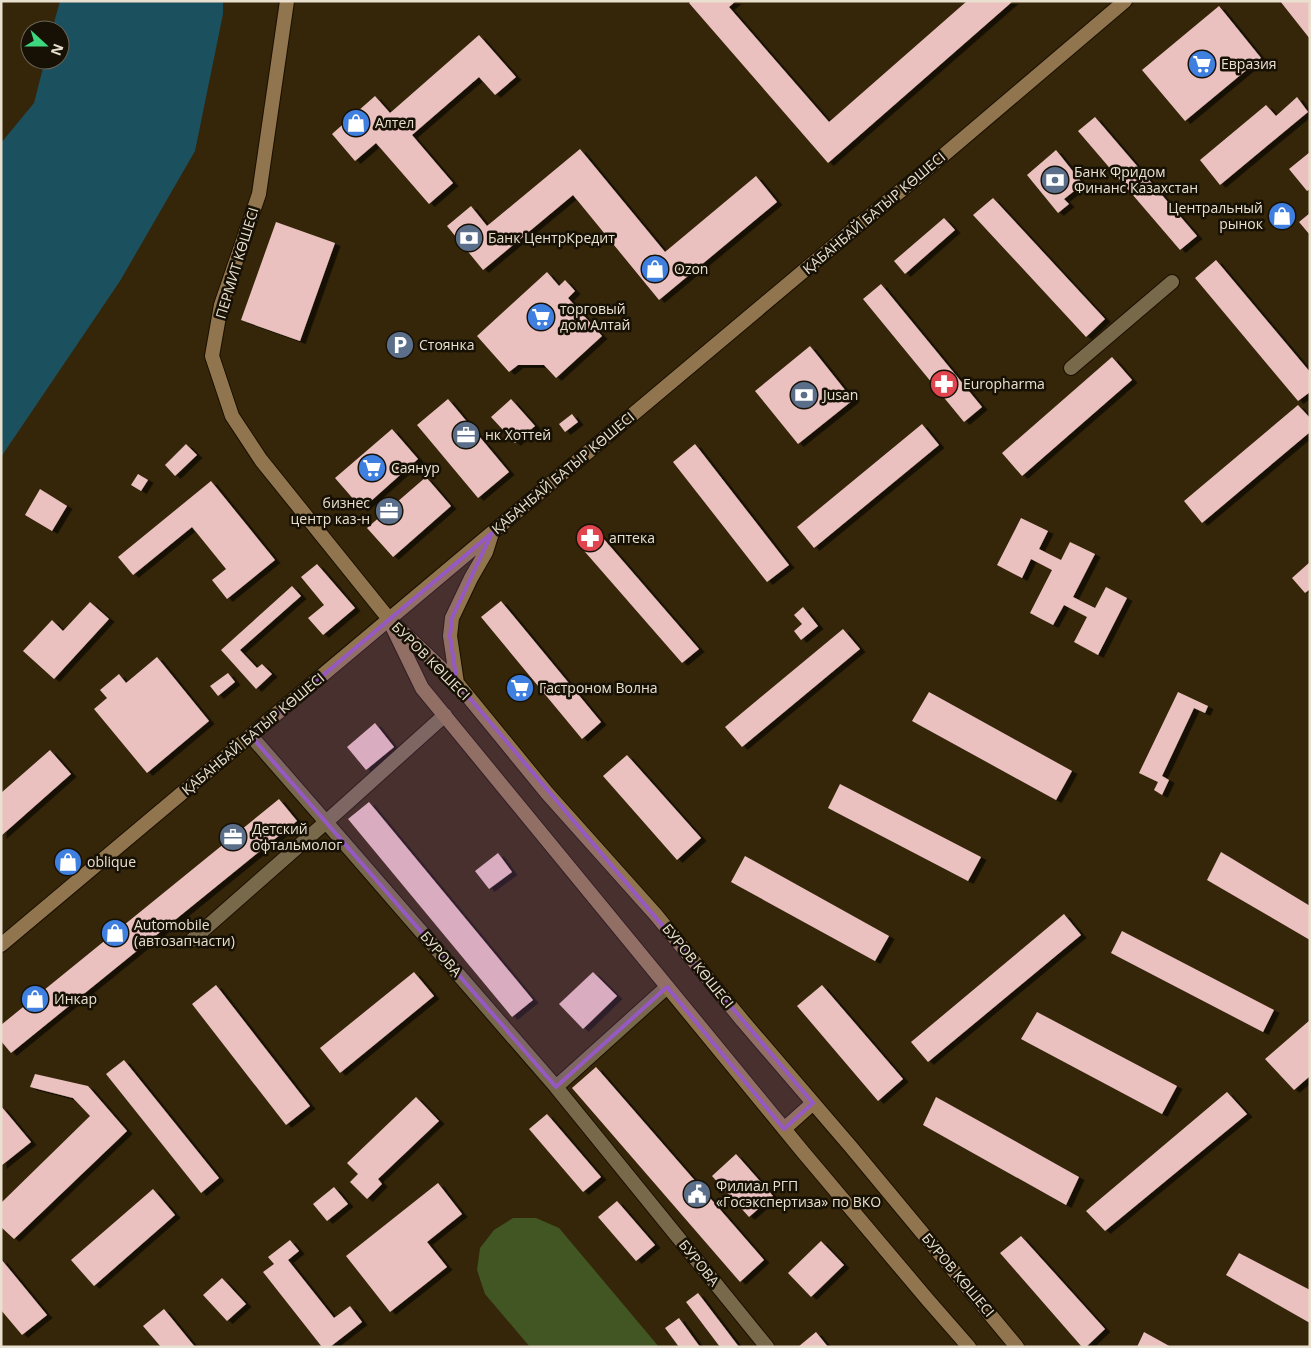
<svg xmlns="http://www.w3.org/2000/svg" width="1311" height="1348" viewBox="0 0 1311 1348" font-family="'Open Sans',sans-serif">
	<defs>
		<filter id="shadow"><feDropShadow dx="5.5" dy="3" stdDeviation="0" flood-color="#0009"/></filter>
	</defs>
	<rect width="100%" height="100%" fill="#352609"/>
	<path fill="#415622" d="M 513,1218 L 536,1218 L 559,1228 L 659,1347 L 530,1347 L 485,1294 L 477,1270 L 480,1248 L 494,1230 Z"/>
	<path fill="#1b505f" d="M 60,1 L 223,1 L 223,14 L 195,151 L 120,281 L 1,457 L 1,143 L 34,103 L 45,60 L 60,60 L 60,30 L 52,30 Z"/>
	<path fill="#ebc1bf" filter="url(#shadow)" d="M 691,1 L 736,1 L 729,7 L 829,122 L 967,1 L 1013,1 L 828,163 L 689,3 Z
		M 1280,1 L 1310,1 L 1310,39 Z
		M 1219,6 L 1261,58 L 1185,121 L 1142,70 Z
		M 479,35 L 516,77 L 495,95 L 479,77 L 412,135 L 453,183 L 429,204 L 376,143 L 355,161 L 332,134 L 375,96 L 390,113 Z
		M 1297,97 L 1308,112 L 1220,185 L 1200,160 L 1266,105 L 1276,116 Z
		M 1095,117 L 1197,236 L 1180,250 L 1078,131 Z
		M 580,149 L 665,252 L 756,176 L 777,202 L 659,300 L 573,195 L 483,270 L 447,226 L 471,206 L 487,226 Z
		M 1056,150 L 1083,184 L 1064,199 L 1069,204 L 1058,213 L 1027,175 Z
		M 1310,152 L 1310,189 L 1307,191 L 1289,169 Z
		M 993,198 L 1105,319 L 1086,337 L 973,215 Z
		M 1310,213 L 1310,235 L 1299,222 Z
		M 944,218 L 955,230 L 905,274 L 894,261 Z
		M 276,222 L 335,243 L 300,341 L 241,320 Z
		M 1216,260 L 1310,372 L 1310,392 L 1298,401 L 1195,278 Z
		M 547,272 L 559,286 L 565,280 L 575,291 L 568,298 L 602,336 L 556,378 L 544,365 L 518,365 L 509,372 L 477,336 Z
		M 881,284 L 982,407 L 964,422 L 863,299 Z
		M 810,346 L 853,400 L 798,444 L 755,391 Z
		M 1112,357 L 1132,380 L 1022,476 L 1002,453 Z
		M 448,399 L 509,472 L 478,498 L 417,425 Z
		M 511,399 L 535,426 L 515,443 L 491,417 Z
		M 1298,405 L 1310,418 L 1310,432 L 1202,523 L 1184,501 Z
		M 572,414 L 578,422 L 565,432 L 559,424 Z
		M 922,424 L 939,445 L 814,548 L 797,527 Z
		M 392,429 L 418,459 L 362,509 L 335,478 Z
		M 186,444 L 197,455 L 175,476 L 165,465 Z
		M 695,444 L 789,565 L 767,582 L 673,462 Z
		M 138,474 L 148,480 L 141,491 L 131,485 Z
		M 426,477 L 451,506 L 393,557 L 367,528 Z
		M 211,481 L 275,560 L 227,599 L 212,580 L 226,569 L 192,527 L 133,575 L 118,557 Z
		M 40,489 L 67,506 L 52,531 L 25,515 Z
		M 1021,518 L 1048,531 L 1039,549 L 1061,560 L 1070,542 L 1095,554 L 1073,597 L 1095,608 L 1106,587 L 1127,598 L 1098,655 L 1074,642 L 1087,617 L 1064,605 L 1053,625 L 1030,613 L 1052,570 L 1031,559 L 1022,578 L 997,565 Z
		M 596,530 L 699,649 L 682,663 L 579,545 Z
		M 1310,562 L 1310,589 L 1305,593 L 1292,578 Z
		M 317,564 L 355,608 L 323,635 L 308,618 L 324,605 L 301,577 Z
		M 292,586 L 301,596 L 240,650 L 257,668 L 262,664 L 272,674 L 256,689 L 221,650 Z
		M 501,601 L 601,722 L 582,739 L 481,617 Z
		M 90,602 L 109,619 L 54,679 L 23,651 L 52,620 L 63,631 Z
		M 803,607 L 818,626 L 801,640 L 794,631 L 802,624 L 794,615 Z
		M 843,629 L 860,649 L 742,747 L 725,727 Z
		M 157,657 L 209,721 L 147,773 L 94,709 L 107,698 L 100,690 L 119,674 L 126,683 Z
		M 228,673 L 235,682 L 218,696 L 210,686 Z
		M 929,692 L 1072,771 L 1056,800 L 912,721 Z
		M 1178,692 L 1208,706 L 1205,713 L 1194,708 L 1162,776 L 1169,780 L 1162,795 L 1154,790 L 1158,782 L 1139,773 Z
		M 375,723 L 394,747 L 366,770 L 347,747 Z
		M 50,750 L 71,774 L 1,836 L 1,793 Z
		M 627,755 L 701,838 L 677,860 L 603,776 Z
		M 840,784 L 981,857 L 968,881 L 828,808 Z
		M 279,799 L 297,821 L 11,1053 L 1,1041 L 1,1025 Z
		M 369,802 L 533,1000 L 512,1017 L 348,819 Z
		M 1221,852 L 1310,906 L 1310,940 L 1207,880 Z
		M 498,853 L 512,872 L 489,889 L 475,871 Z
		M 745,856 L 889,936 L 875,961 L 731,882 Z
		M 1064,914 L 1081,935 L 928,1062 L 911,1042 Z
		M 1122,931 L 1274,1010 L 1263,1032 L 1111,953 Z
		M 414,972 L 434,996 L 340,1073 L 320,1048 Z
		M 593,972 L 617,996 L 583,1029 L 559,1004 Z
		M 216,985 L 310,1106 L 286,1125 L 192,1004 Z
		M 822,985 L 903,1079 L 878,1101 L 797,1006 Z
		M 1037,1012 L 1177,1086 L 1162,1114 L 1021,1039 Z
		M 1310,1020 L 1310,1076 L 1294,1090 L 1265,1059 Z
		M 124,1060 L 219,1178 L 201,1193 L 106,1074 Z
		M 596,1067 L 764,1260 L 740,1282 L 572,1088 Z
		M 35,1074 L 88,1086 L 127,1131 L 14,1239 L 1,1227 L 1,1203 L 90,1116 L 73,1098 L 30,1087 Z
		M 1227,1092 L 1247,1114 L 1105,1231 L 1086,1211 Z
		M 416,1097 L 439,1121 L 378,1179 L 382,1184 L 367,1199 L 350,1182 L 358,1174 L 347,1163 Z
		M 936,1097 L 1079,1177 L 1066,1205 L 923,1125 Z
		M 1,1106 L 31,1142 L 1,1166 Z
		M 547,1114 L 601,1177 L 583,1192 L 529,1129 Z
		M 736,1154 L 773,1196 L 749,1217 L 712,1176 Z
		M 438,1183 L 462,1214 L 427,1242 L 447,1267 L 390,1312 L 346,1256 Z
		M 334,1187 L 348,1204 L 327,1221 L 313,1204 Z
		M 153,1189 L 175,1215 L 94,1286 L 71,1260 Z
		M 617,1201 L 655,1245 L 636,1261 L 598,1217 Z
		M 1021,1236 L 1105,1329 L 1086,1347 L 1082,1347 L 1000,1253 Z
		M 290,1240 L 299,1251 L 288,1260 L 334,1318 L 350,1306 L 362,1322 L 330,1347 L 322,1347 L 263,1272 L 274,1264 L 268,1257 Z
		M 821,1241 L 844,1265 L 811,1297 L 788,1273 Z
		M 1239,1253 L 1310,1290 L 1310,1323 L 1226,1275 Z
		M 1,1259 L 47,1315 L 22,1335 L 1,1310 Z
		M 222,1278 L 246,1304 L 227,1321 L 203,1295 Z
		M 698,1293 L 739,1347 L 720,1347 L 686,1302 Z
		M 164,1309 L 195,1347 L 161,1347 L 143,1326 Z
		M 679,1318 L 700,1347 L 679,1347 L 665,1328 Z
		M 816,1332 L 828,1347 L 798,1347 Z
		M 1144,1332 L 1171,1347 L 1137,1347 Z"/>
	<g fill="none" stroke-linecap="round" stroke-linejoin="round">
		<defs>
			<path id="minor" d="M 1071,368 L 1172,282
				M 251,736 L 326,822 L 445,715
				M 192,940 L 326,822 L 556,1087 L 667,987
				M 556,1087 L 767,1347"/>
			<path id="secondary" d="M 287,1 L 259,194 L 221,305 L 212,356 L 232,416 L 261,460 L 389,619 L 457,683 L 547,793 L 656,915 L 742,1020 L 851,1147 L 1017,1347
				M 392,626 L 422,688 L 803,1152 L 927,1299 L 969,1347
				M 457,683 L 450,636 L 452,618 L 471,578 L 486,552 L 492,533
				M 1,945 L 856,227 L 919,176 L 1125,1
				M 784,1129 L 813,1103"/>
		</defs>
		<use href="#minor" stroke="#1a1000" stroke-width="16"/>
		<use href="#secondary" stroke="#1a1000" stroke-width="16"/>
		<use href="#minor" stroke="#79694b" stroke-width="14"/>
		<use href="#secondary" stroke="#91754e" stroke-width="14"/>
	</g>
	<path fill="#9659c3" fill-opacity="0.2" stroke="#9659c3" stroke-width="4" stroke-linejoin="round" d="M 492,533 L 452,618 L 450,636 L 457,683 L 813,1103 L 784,1129 L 667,987 L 556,1087 L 251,736 Z"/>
	<defs>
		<symbol id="supermarket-disc" viewBox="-11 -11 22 22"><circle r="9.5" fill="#3f7fe0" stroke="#171105"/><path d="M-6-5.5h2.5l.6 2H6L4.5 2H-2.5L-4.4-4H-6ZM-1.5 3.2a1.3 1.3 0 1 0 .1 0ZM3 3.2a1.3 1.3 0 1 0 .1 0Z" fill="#fff"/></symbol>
		<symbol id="shop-disc" viewBox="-11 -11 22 22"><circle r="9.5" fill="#3f7fe0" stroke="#171105"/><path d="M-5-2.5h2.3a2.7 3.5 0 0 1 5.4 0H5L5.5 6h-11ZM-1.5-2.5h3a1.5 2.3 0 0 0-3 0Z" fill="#fff"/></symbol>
		<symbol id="bank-disc" viewBox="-11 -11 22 22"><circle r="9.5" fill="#5c6f8a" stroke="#171105"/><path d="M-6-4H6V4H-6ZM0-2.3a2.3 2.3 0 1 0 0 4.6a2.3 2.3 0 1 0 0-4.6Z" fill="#fff"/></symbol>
		<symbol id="parking-disc" viewBox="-11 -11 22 22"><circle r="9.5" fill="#5c6f8a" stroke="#171105"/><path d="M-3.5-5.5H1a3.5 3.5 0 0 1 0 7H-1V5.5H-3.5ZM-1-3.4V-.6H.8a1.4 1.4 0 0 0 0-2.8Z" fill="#fff"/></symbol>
		<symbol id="pharmacy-disc" viewBox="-11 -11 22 22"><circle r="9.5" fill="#e0444e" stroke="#171105"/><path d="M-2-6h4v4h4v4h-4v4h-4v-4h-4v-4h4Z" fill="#fff"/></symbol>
		<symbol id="office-disc" viewBox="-11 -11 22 22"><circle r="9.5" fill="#5c6f8a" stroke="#171105"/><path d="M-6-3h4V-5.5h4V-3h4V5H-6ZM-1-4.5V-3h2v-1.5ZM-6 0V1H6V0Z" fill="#fff"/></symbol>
		<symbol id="civic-disc" viewBox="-11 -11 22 22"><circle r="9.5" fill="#5c6f8a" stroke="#171105"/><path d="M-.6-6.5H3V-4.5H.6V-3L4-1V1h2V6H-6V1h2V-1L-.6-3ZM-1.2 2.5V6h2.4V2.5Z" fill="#fff"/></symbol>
	</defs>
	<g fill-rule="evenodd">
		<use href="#supermarket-disc" x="1186" y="48" width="32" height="32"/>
		<use href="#shop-disc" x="340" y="107" width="32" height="32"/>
		<use href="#bank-disc" x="1039" y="164" width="32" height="32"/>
		<use href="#shop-disc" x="1266" y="200" width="32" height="32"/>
		<use href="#bank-disc" x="453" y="222" width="32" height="32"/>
		<use href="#shop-disc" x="639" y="253" width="32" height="32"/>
		<use href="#supermarket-disc" x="525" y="301" width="32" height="32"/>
		<use href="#parking-disc" x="384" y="329" width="32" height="32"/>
		<use href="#pharmacy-disc" x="928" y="368" width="32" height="32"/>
		<use href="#bank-disc" x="788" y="379" width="32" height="32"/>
		<use href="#office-disc" x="450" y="419" width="32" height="32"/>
		<use href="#supermarket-disc" x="356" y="452" width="32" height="32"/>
		<use href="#office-disc" x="373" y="495" width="32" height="32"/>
		<use href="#pharmacy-disc" x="574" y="522" width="32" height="32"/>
		<use href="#supermarket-disc" x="504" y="672" width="32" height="32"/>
		<use href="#office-disc" x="217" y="821" width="32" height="32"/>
		<use href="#shop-disc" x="52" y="846" width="32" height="32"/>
		<use href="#shop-disc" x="99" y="917" width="32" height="32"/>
		<use href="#shop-disc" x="19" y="983" width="32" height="32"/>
		<use href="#civic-disc" x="681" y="1178" width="32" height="32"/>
	</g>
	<g text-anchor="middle" stroke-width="5" stroke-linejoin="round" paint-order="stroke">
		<g font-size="14" fill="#e9e0cf" stroke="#171105" text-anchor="start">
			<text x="1221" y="69">Евразия</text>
			<text x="375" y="128">Алтел</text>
			<text x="1074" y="177">Банк Фридом<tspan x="1074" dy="16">Финанс Казахстан</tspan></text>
			<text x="1263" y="213" text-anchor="end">Центральный<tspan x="1263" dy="16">рынок</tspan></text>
			<text x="488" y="243">Банк ЦентрКредит</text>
			<text x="674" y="274">Ozon</text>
			<text x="560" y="314">торговый<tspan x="560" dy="16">дом Алтай</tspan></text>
			<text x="419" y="350">Стоянка</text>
			<text x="963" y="389">Europharma</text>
			<text x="823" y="400">Jusan</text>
			<text x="485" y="440">нк Хоттей</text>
			<text x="391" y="473">Саянур</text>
			<text x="370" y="508" text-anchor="end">бизнес<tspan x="370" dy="16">центр каз-н</tspan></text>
			<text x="609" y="543">аптека</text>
			<text x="539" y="693">Гастроном Волна</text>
			<text x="252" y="834">Детский<tspan x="252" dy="16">офтальмолог</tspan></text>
			<text x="87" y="867">oblique</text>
			<text x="134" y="930">Automobile<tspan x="134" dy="16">(автозапчасти)</tspan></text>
			<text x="54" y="1004">Инкар</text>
			<text x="716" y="1191">Филиал РГП<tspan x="716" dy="16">«Госэкспертиза» по ВКО</tspan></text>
		</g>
		<g font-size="14" fill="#e9e0cf" stroke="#171105">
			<text transform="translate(874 213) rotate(-40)" y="5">ҚАБАНБАЙ БАТЫР КӨШЕСІ</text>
			<text transform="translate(237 263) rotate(-73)" y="5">ПЕРМИТ КӨШЕСІ</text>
			<text transform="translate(563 473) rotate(-40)" y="5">ҚАБАНБАЙ БАТЫР КӨШЕСІ</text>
			<text transform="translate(431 661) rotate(45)" y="5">БУРОВ КӨШЕСІ</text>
			<text transform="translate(253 734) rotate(-40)" y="5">ҚАБАНБАЙ БАТЫР КӨШЕСІ</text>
			<text transform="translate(441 954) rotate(49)" y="5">БУРОВА</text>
			<text transform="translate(698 966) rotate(51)" y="5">БУРОВ КӨШЕСІ</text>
			<text transform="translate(699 1263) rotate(51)" y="5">БУРОВА</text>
			<text transform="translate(958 1275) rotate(50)" y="5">БУРОВ КӨШЕСІ</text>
		</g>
	</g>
	<rect width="1311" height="1348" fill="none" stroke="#e9e0cf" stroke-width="5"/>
	<g transform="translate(45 45) rotate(111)"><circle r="24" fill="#171105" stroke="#6b6456"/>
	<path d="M0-4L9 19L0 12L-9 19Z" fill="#3cd77e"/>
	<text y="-8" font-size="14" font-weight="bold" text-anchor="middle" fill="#e9e0cf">N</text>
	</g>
</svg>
